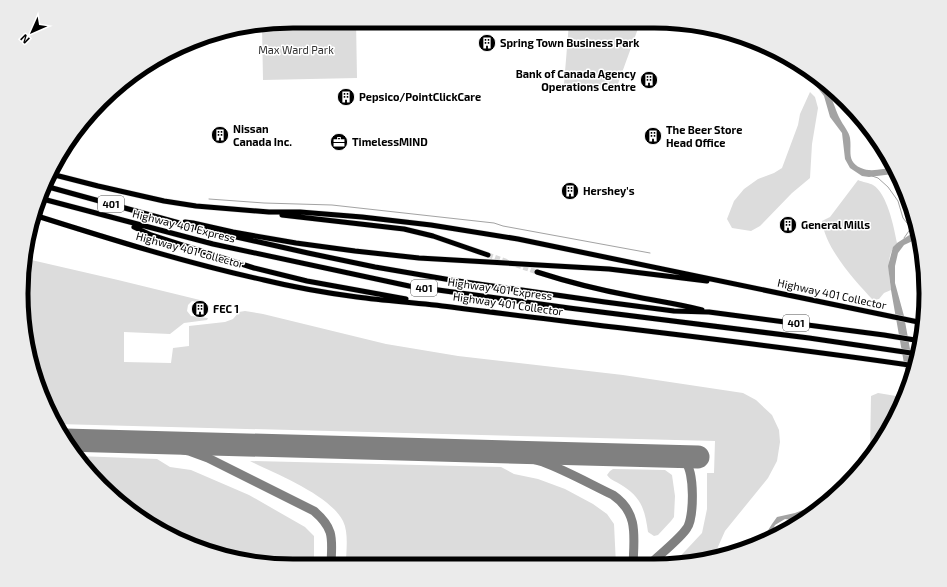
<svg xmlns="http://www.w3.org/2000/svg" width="947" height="587" viewBox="0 0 947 587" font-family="'Exo 2',sans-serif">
	<rect width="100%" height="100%" fill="#fff"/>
	<path fill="#dcdcdc" d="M 294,21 L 356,21 L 357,78 L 263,80 L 262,26 Z
		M 569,23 L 640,23 L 615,92 L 564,84 Z
		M 810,92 L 815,97 L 818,108 L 812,144 L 810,178 L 792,193 L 760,226 L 751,231 L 732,228 L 727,219 L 734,201 L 744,189 L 758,179 L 774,173 L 782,168 L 798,125 L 800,114 Z
		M 858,180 C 862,182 870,183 873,185 C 887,193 894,227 897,243 C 885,256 889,274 891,290 L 884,293 L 879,299 L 873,300 C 855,281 825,248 822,221 L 830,217 Z
		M 27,259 L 118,280 L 204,301 L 206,304 L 192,301 L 188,305 L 187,311 L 191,316 L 208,318 L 207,320 L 184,323 L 170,334 L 124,332 L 124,362 L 171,363 L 173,348 L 189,346 L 189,326 L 225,322 L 233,319 L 239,312 L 245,311 L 263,314 L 386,344 L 458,356 L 623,375 L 743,393 L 756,400 L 772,415 L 779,430 L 780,442 L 777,461 L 768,478 L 725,531 L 717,549 L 716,557 L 672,565 L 702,533 L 707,509 L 707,473 L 714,473 L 715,441 L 57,424 L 35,381 L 22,301 L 23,282 Z
		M 878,393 L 896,396 L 901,405 L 898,414 L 874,452 L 870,452 L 871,396 Z
		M 77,456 L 157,459 L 170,467 L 191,470 L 249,495 L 305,527 L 314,536 L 314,564 L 258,564 L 189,545 L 128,510 Z
		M 250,461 L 501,467 L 514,474 L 538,479 L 565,489 L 593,504 L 607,514 L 614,524 L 616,565 L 346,564 C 346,551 349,533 343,521 C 330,495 276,474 250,461 Z
		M 613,469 L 665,470 L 672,475 L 675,496 L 674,517 L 671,521 L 658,535 L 654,536 L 648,532 C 645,511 642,498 623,486 C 618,482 611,481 607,475 L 610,471 Z"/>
	<path fill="#a3a3a3" d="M 815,75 C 829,83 833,105 840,119 C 843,125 849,132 850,138 C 852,151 846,161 861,168 C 871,173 884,168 894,168 L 898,176 L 893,174 L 869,177 L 862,176 L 850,168 L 845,159 L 842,133 L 830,117 L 824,96 L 817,87 Z
		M 917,231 L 919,238 L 904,245 L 898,253 L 895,266 L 895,283 L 904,316 L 914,371 L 908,386 L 891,290 L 888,266 L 893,247 L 897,243 L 911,234 Z
		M 857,473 L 833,499 L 807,517 L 794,520 L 785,519 L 775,525 L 769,539 L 760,543 L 772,524 L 777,517 L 795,513 L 819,504 L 842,481 Z"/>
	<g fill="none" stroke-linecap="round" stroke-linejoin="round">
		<path stroke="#a3a3a3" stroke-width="1" d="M 872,176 L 878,178 L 888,187 L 898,201 L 903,218 L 911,228 L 904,238
			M 209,199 L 264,203 L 332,205 L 494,223 L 503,226 L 650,253"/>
		<path stroke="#808080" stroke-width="9" d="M 132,441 L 169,447 L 189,451 L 208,458 L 314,511 C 335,529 332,539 331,564
			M 492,451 C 509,454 527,457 543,462 C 567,471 590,484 613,495 C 639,513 634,537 633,565
			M 649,565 C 659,555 680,539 687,528 C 694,518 695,471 685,462 C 680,458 673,457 667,456"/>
		<path stroke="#808080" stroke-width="23" d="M 64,440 L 698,457"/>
		<path stroke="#d9d9d9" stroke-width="5" stroke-dasharray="5 2.5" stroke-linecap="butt" d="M 488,255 L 537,272"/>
		<defs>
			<path id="motorway" d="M 51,174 L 98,186 L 164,201 L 196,206 L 269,212 L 300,212 L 362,217 L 431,225 L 518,239 L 923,323
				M 45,186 L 201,229 L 308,253 L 375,267 L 451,280 L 605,302 L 674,311 L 709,312 L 884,335 L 921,341
				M 39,198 L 213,244 L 409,286 L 569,308 L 809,338 L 918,354
				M 34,215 C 110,239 186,263 264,280 C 293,287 327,293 357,297 C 388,301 420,303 451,307 C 606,327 761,343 916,366
				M 282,215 L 404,229 L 433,236 L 488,255
				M 185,222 L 193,223 L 233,232 L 296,243 L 355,251 L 419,258 L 609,269 L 707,281
				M 134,227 L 151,235 L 254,268 L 307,281 L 406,299
				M 537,272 C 568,282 600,290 632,296 C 656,301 679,304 702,310"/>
		</defs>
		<use href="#motorway" stroke="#dbdbdb" stroke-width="6"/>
		<use href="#motorway" stroke="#000" stroke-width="5"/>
	</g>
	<defs>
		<symbol id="building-disc" viewBox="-11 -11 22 22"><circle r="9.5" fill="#000" stroke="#fff"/><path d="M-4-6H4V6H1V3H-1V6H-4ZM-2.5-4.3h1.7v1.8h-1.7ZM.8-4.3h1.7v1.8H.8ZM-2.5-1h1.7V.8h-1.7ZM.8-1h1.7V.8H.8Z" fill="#fff"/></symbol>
		<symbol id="office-disc" viewBox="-11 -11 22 22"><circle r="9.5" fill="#000" stroke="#fff"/><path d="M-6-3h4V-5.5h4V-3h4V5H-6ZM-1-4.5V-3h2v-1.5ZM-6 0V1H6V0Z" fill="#fff"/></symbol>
	</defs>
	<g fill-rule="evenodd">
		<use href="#building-disc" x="477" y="33" width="20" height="20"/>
		<use href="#building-disc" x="639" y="70" width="20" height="20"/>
		<use href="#building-disc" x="336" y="87" width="20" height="20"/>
		<use href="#building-disc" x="210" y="125" width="20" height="20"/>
		<use href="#building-disc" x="643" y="126" width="20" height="20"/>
		<use href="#office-disc" x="329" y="132" width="20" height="20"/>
		<use href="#building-disc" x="560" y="181" width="20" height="20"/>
		<use href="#building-disc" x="778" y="215" width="20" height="20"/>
		<use href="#building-disc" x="190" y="299" width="20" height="20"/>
	</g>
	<g text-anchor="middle" stroke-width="3" stroke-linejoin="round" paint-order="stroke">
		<g fill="#fff" stroke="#4c4c4c" stroke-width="1">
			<rect x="98" y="196" width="26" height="16" rx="3"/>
			<rect x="411" y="280" width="26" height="16" rx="3"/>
			<rect x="783" y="315" width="26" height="16" rx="3"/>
		</g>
		<g font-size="10" font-weight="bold" fill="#000">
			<text x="111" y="208">401</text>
			<text x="424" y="292">401</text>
			<text x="796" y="327">401</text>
		</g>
		<g font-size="11" font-weight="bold" fill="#000" stroke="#fff" text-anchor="start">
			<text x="500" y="47">Spring Town Business Park</text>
			<text x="636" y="78" text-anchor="end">Bank of Canada Agency<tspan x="636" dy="13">Operations Centre</tspan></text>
			<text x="359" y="101">Pepsico/PointClickCare</text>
			<text x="233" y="133">Nissan<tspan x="233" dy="13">Canada Inc.</tspan></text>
			<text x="666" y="134">The Beer Store<tspan x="666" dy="13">Head Office</tspan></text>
			<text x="352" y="146">TimelessMIND</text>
			<text x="583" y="195">Hershey's</text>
			<text x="801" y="229">General Mills</text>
			<text x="213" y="313">FEC 1</text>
		</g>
		<g font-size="11" fill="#333" stroke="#fff">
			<text x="296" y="54">Max Ward Park</text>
		</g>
		<g font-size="11" fill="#000" stroke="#fff">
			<text transform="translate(184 226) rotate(14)" y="4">Highway 401 Express</text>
			<text transform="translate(190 250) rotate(15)" y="4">Highway 401 Collector</text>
			<text transform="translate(500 289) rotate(8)" y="4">Highway 401 Express</text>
			<text transform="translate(832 294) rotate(12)" y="4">Highway 401 Collector</text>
			<text transform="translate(508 304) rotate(8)" y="4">Highway 401 Collector</text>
		</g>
	</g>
	<path d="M0 0H947V587H0ZM293 28H654A265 265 0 0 1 919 293V294A265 265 0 0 1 654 559H293A265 265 0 0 1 28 294V293A265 265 0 0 1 293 28Z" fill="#ebebeb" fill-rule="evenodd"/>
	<path fill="none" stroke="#000" stroke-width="5" d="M293 28H654A265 265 0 0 1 919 293V294A265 265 0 0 1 654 559H293A265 265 0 0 1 28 294V293A265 265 0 0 1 293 28Z"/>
	<g transform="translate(32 32) rotate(225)" stroke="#ffffff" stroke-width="3" paint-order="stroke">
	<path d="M0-3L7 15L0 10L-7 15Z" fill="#000000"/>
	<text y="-6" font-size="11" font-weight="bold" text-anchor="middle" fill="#000000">N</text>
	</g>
</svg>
